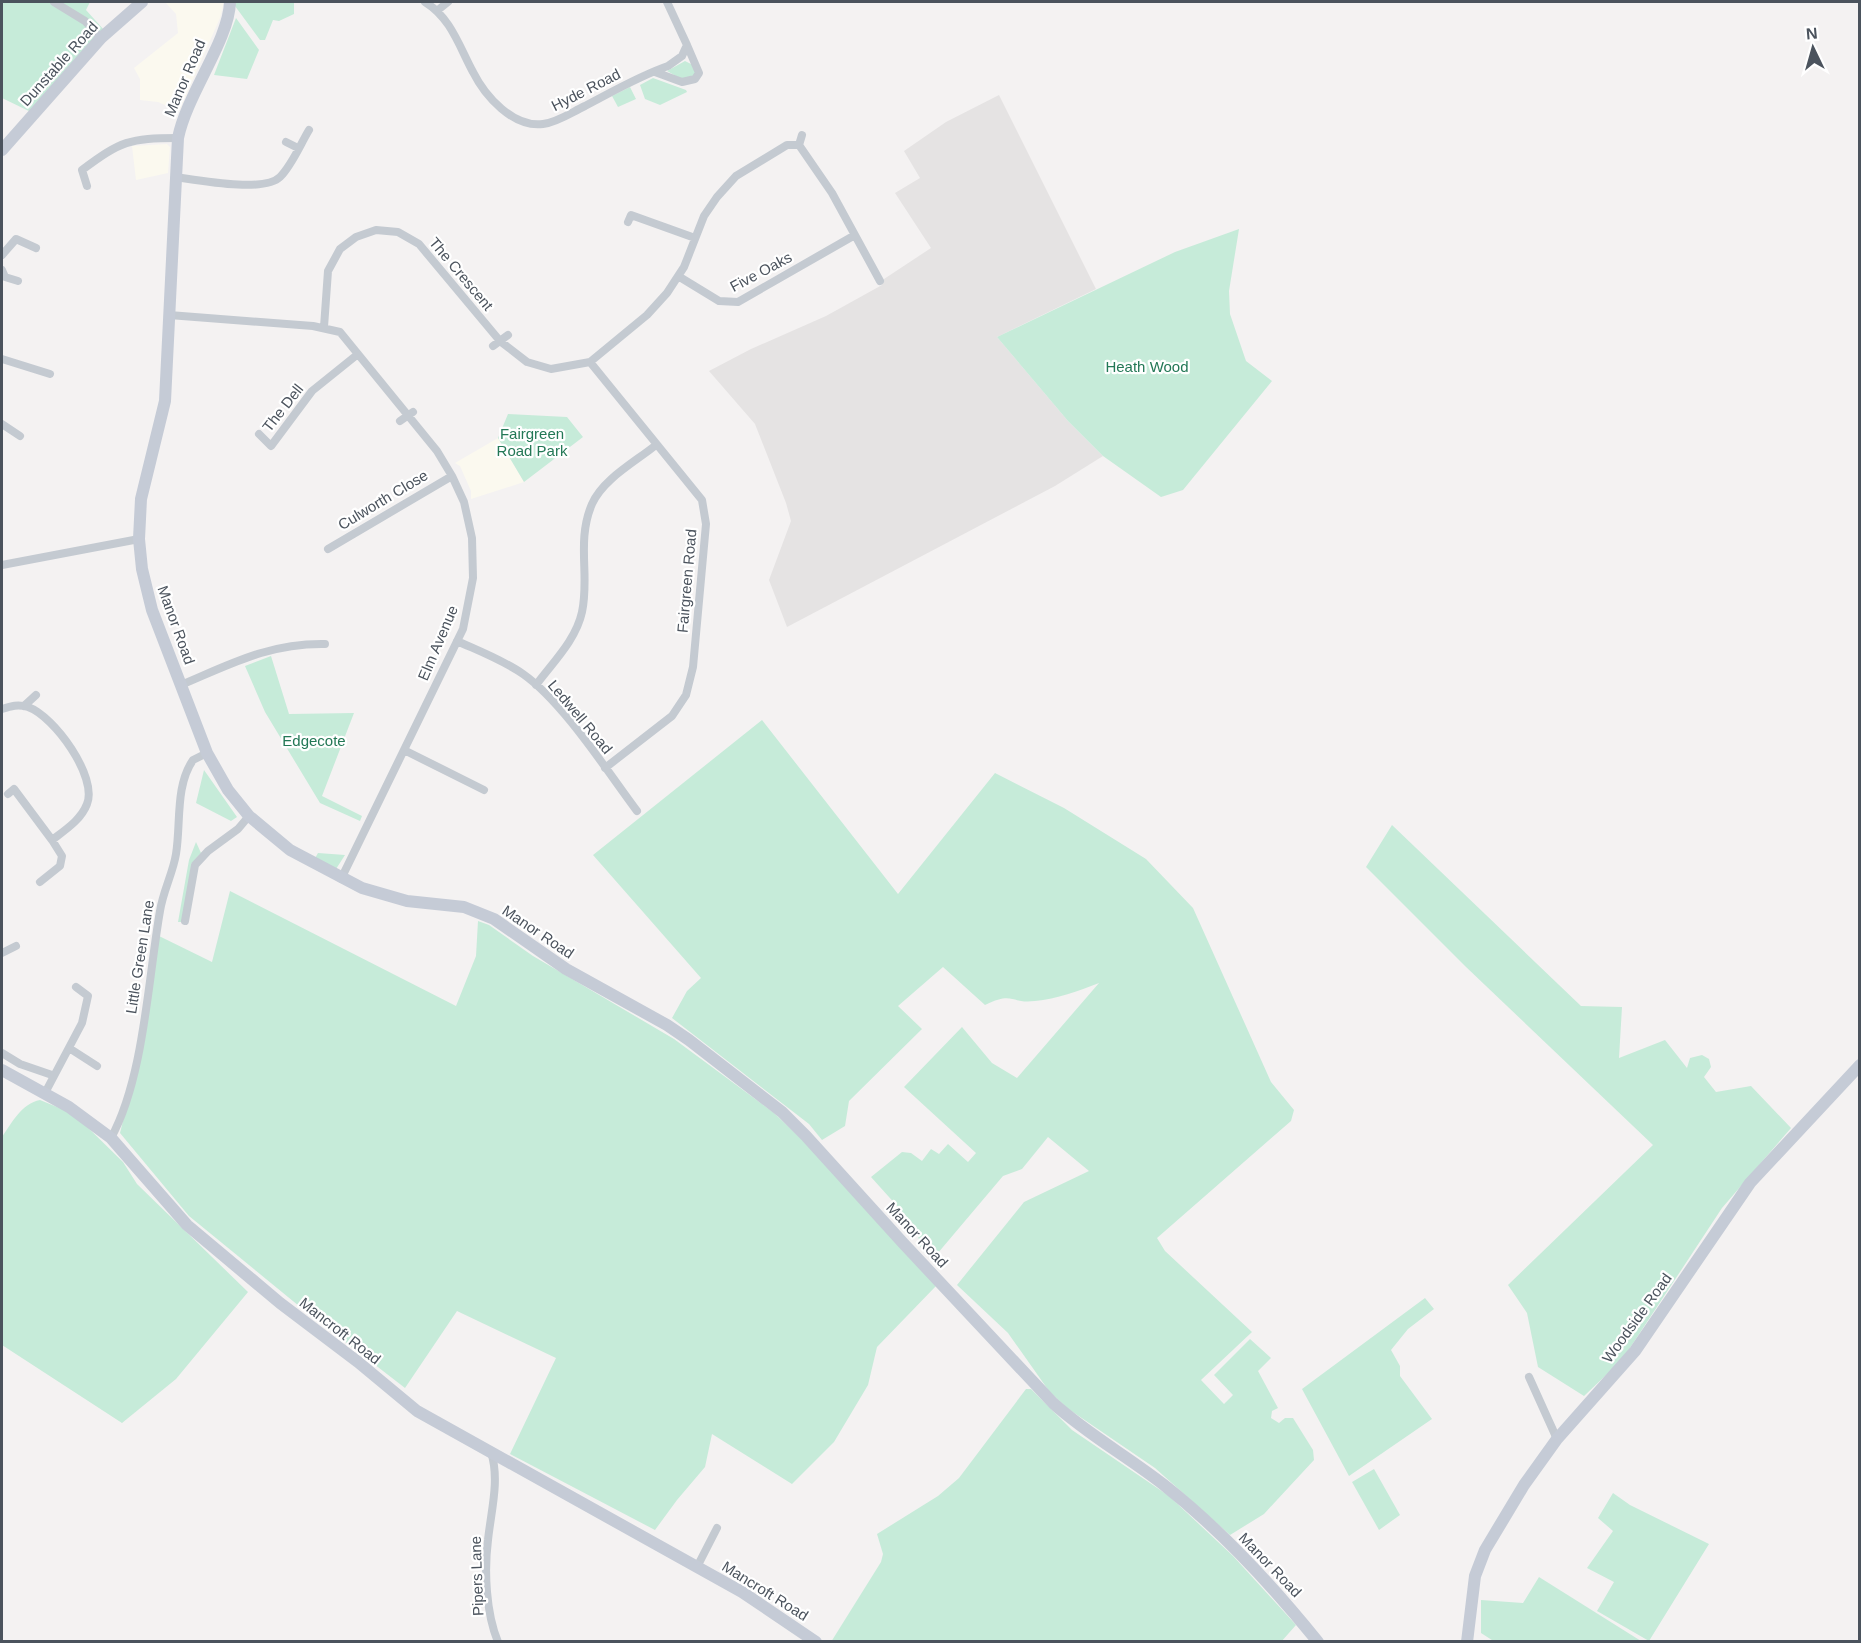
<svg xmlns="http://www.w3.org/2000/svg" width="1861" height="1643" viewBox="0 0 1861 1643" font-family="Arial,sans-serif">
	<rect width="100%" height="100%" fill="#f4f2f2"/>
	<path fill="#fbf9ef" d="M 165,2 L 224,2 L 220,18 L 179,111 L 158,102 L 140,100 L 140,79 L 134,68 L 178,33 L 176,14 Z
		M 167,144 L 170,147 L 168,173 L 136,180 L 132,146 Z
		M 498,438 L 524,482 L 471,499 L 471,491 L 460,466 L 455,463 Z"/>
	<path fill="#e5e3e3" d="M 999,95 L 1096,289 L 997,337 L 1068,421 L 1103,456 L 1055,486 L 787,627 L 769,580 L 791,521 L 786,503 L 755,424 L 709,371 L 751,349 L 826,316 L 882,285 L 881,281 L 931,248 L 895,193 L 920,178 L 904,151 L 946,122 Z"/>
	<path fill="#c6ebd9" d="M 2,2 L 90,2 L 86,10 L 104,30 L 35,114 L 2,98 Z
		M 232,2 L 294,2 L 294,14 L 279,21 L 273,20 L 265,40 L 260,40 Z
		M 236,18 L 259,50 L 247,79 L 214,75 Z
		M 685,61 L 693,65 L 696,75 L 683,80 L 667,71 Z
		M 653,78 L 686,90 L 687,92 L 660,105 L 645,99 L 640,85 Z
		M 630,87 L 636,99 L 618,107 L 612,96 Z
		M 1239,229 L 1229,291 L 1230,314 L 1246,361 L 1272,381 L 1183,490 L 1161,497 L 1103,456 L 1068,421 L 997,337 L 1175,252 Z
		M 508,414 L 567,417 L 583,437 L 524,482 L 498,438 Z
		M 271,656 L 289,714 L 354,713 L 322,796 L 362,816 L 360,821 L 320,803 L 265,712 L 245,666 Z
		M 762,720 L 898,894 L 995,773 L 1064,808 L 1146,859 L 1193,908 L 1271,1082 L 1294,1110 L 1291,1121 L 1157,1238 L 1165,1251 L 1252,1332 L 1201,1380 L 1224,1404 L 1233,1395 L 1214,1375 L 1250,1339 L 1271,1358 L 1258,1371 L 1278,1408 L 1272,1411 L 1271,1418 L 1279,1423 L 1285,1418 L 1293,1418 L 1313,1450 L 1314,1460 L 1264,1514 L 1230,1535 L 1155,1468 L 1067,1408 L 1049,1391 L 1008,1333 L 957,1285 L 1024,1202 L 1089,1171 L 1048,1137 L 1022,1169 L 1003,1176 L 932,1260 L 921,1249 L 916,1227 L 871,1177 L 902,1152 L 911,1153 L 922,1161 L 931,1149 L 939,1154 L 948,1144 L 968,1162 L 976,1153 L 904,1087 L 962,1027 L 992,1063 L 1017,1078 L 1099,983 C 1078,991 1057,999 1035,1001 C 1010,1004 1014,991 985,1005 L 943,967 L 898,1006 L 922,1029 L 849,1101 L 845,1126 L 822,1140 L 809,1124 L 672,1018 L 687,991 L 701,978 L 593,855 Z
		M 204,770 L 237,817 L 231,821 L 196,803 Z
		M 1392,825 L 1581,1006 L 1622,1007 L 1619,1058 L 1665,1040 L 1687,1068 L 1690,1058 L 1702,1055 L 1709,1059 L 1711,1067 L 1704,1077 L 1716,1092 L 1751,1086 L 1791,1128 L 1722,1208 L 1622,1360 L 1584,1396 L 1538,1367 L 1527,1313 L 1508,1285 L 1653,1145 L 1465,966 L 1366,867 Z
		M 196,842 L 201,853 L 191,864 L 190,889 L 182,922 L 178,922 L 189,860 Z
		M 318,853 L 345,855 L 336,869 L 314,860 Z
		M 230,891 L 456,1006 L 476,956 L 478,921 L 489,925 L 533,956 L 674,1039 L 774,1113 L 812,1149 L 936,1286 L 877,1347 L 868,1385 L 834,1442 L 792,1484 L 712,1434 L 705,1467 L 677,1500 L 655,1530 L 510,1454 L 556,1358 L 457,1311 L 405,1388 L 299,1306 L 189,1216 L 120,1133 L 144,1037 L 159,936 L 212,962 Z
		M 40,1100 L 74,1114 L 123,1162 L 137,1184 L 248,1292 L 176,1379 L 122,1423 L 2,1345 L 2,1137 C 11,1124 22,1103 40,1100 Z
		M 1425,1298 L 1434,1309 L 1408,1329 L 1391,1350 L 1400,1366 L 1400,1376 L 1432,1419 L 1349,1476 L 1302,1389 Z
		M 1026,1389 L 1031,1389 L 1072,1430 L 1169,1496 L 1233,1556 L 1296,1625 L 1281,1642 L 831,1642 L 881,1562 L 883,1554 L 877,1534 L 938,1496 L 959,1478 Z
		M 1374,1469 L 1400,1515 L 1379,1530 L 1352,1482 Z
		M 1613,1493 L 1630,1505 L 1709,1544 L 1649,1641 L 1597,1611 L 1614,1582 L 1587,1568 L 1613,1531 L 1598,1518 Z
		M 1539,1577 L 1641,1641 L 1495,1642 L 1481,1633 L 1481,1600 L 1523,1603 Z"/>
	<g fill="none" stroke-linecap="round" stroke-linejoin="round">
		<path stroke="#c4cad1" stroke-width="8" d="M 54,2 L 85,21 L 101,38
			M 425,2 C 451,18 459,46 473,72 C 485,96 513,128 543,124 C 558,122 572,112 585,106 C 612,92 639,76 668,66 L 682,56 L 687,45 L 667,2
			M 438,10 L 448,2
			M 655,72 L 682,82 L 695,79 L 699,73 L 687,45
			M 286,142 L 298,148
			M 799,145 L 802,135
			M 175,177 C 197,180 264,193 280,177 C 292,165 300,145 309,130
			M 87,186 L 82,170 C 121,141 129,138 178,138
			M 628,222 L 631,215 L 695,238
			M 2,255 L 16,239 L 36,248
			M 2,270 L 5,277 L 18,281
			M 678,276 L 719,301 L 738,302 L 855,235
			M 169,315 L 313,326 L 340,332 L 437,451 L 452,476 L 464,502 L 472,538 L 473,578 L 463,629 L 341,879
			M 324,327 L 328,271 L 340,249 L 356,237 L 376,230 L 398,232 L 419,244 L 500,341 L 527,362 L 551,369 L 590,362 L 647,315 L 667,293 L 684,267 L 704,216 L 717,197 L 736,176 L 787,145 L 799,145 L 832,193 L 880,281
			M 493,346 L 508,335
			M 2,359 L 50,374
			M 590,362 L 702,500 L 706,524 L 693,667 L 686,695 L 672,716 L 605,768
			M 400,421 L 413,412
			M 2,424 L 20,436
			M 259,434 L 271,446 L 312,391 L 358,354
			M 328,549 L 452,476
			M 2,565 L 139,539
			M 457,641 C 479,651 503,660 523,674 C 563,702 607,771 637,811
			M 181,685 C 231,664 269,643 325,644
			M 536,685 C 553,662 576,640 582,612 C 590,576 576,541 592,504 C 603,479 635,462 656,445
			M 24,706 L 36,695
			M 2,709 C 11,706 18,704 28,707 C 54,716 98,777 87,804 C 81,820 65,830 52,840 L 14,789 L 8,794
			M 404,750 L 484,790
			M 40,882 L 60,866 L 62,856 L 52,840
			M 185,921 L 195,865 L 208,851 L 238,829 L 249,816
			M 2,953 L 16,946
			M 69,1048 L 97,1066
			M 2,1053 L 20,1064 L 52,1075
			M 45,1093 L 82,1023 L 88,996 L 76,987
			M 111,1138 C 144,1078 148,979 160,911 C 163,891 173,873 176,854 C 181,824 175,786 193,760 L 207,753
			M 1529,1377 L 1557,1439
			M 491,1452 C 500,1480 491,1511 488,1540 C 484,1571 486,1613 498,1642
			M 697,1567 L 717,1528"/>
		<path stroke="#c5cbd6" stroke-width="12" d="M 230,2 C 229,40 187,94 178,138 L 165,401 L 141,499 L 139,539 L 142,569 L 152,610 L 207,753 L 228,790 L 249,816 L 290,850 L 362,888 L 407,901 L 464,907 L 494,919 L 566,969 L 667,1025 L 689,1040 L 782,1112 L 806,1136 L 903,1243 L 1053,1403 C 1087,1434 1127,1456 1164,1485 C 1221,1530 1272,1585 1318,1642
			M 2,150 L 101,38 L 142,2
			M 2,1070 L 69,1107 L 111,1138 L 187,1225 L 280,1303 L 358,1362 L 417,1411 L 742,1592 L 816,1642
			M 1467,1642 L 1475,1576 L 1485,1550 L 1524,1485 L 1557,1439 L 1635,1351 L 1750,1183 L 1860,1065"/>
	</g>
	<g text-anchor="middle" stroke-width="4.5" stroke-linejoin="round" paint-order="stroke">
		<g font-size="15" fill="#4b535d" stroke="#fff">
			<text transform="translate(59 64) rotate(-48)" y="5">Dunstable Road</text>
			<text transform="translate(185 78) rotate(-67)" y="5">Manor Road</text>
			<text transform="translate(586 90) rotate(-27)" y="5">Hyde Road</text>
			<text transform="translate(761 272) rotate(-28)" y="5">Five Oaks</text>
			<text transform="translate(461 274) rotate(50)" y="5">The Crescent</text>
			<text transform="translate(283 408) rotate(-52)" y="5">The Dell</text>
			<text transform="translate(383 500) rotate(-31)" y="5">Culworth Close</text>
			<text transform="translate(687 581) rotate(-85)" y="5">Fairgreen Road</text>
			<text transform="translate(176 625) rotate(70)" y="5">Manor Road</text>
			<text transform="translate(438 643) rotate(-67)" y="5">Elm Avenue</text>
			<text transform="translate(580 717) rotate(50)" y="5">Ledwell Road</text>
			<text transform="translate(538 932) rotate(34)" y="5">Manor Road</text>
			<text transform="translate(140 957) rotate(-81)" y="5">Little Green Lane</text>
			<text transform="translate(917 1235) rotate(47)" y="5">Manor Road</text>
			<text transform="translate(1637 1318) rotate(-54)" y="5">Woodside Road</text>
			<text transform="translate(340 1331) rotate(38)" y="5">Mancroft Road</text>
			<text transform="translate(1270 1565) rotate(46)" y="5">Manor Road</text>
			<text transform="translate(477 1576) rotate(-92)" y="5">Pipers Lane</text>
			<text transform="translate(765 1591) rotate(32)" y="5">Mancroft Road</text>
		</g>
		<g font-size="15" fill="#237856" stroke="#fff">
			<text x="1147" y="372">Heath Wood</text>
			<text x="532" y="439">Fairgreen<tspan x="532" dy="17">Road Park</tspan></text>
			<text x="314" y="746">Edgecote</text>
		</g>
	</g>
	<rect width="1861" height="1643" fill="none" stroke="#4b535d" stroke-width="6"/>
	<g transform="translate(1813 48) rotate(355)" stroke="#ffffff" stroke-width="4.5" paint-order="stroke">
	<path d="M0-4.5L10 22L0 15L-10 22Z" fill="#4b535d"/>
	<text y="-9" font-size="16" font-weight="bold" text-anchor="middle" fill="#4b535d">N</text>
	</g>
</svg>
